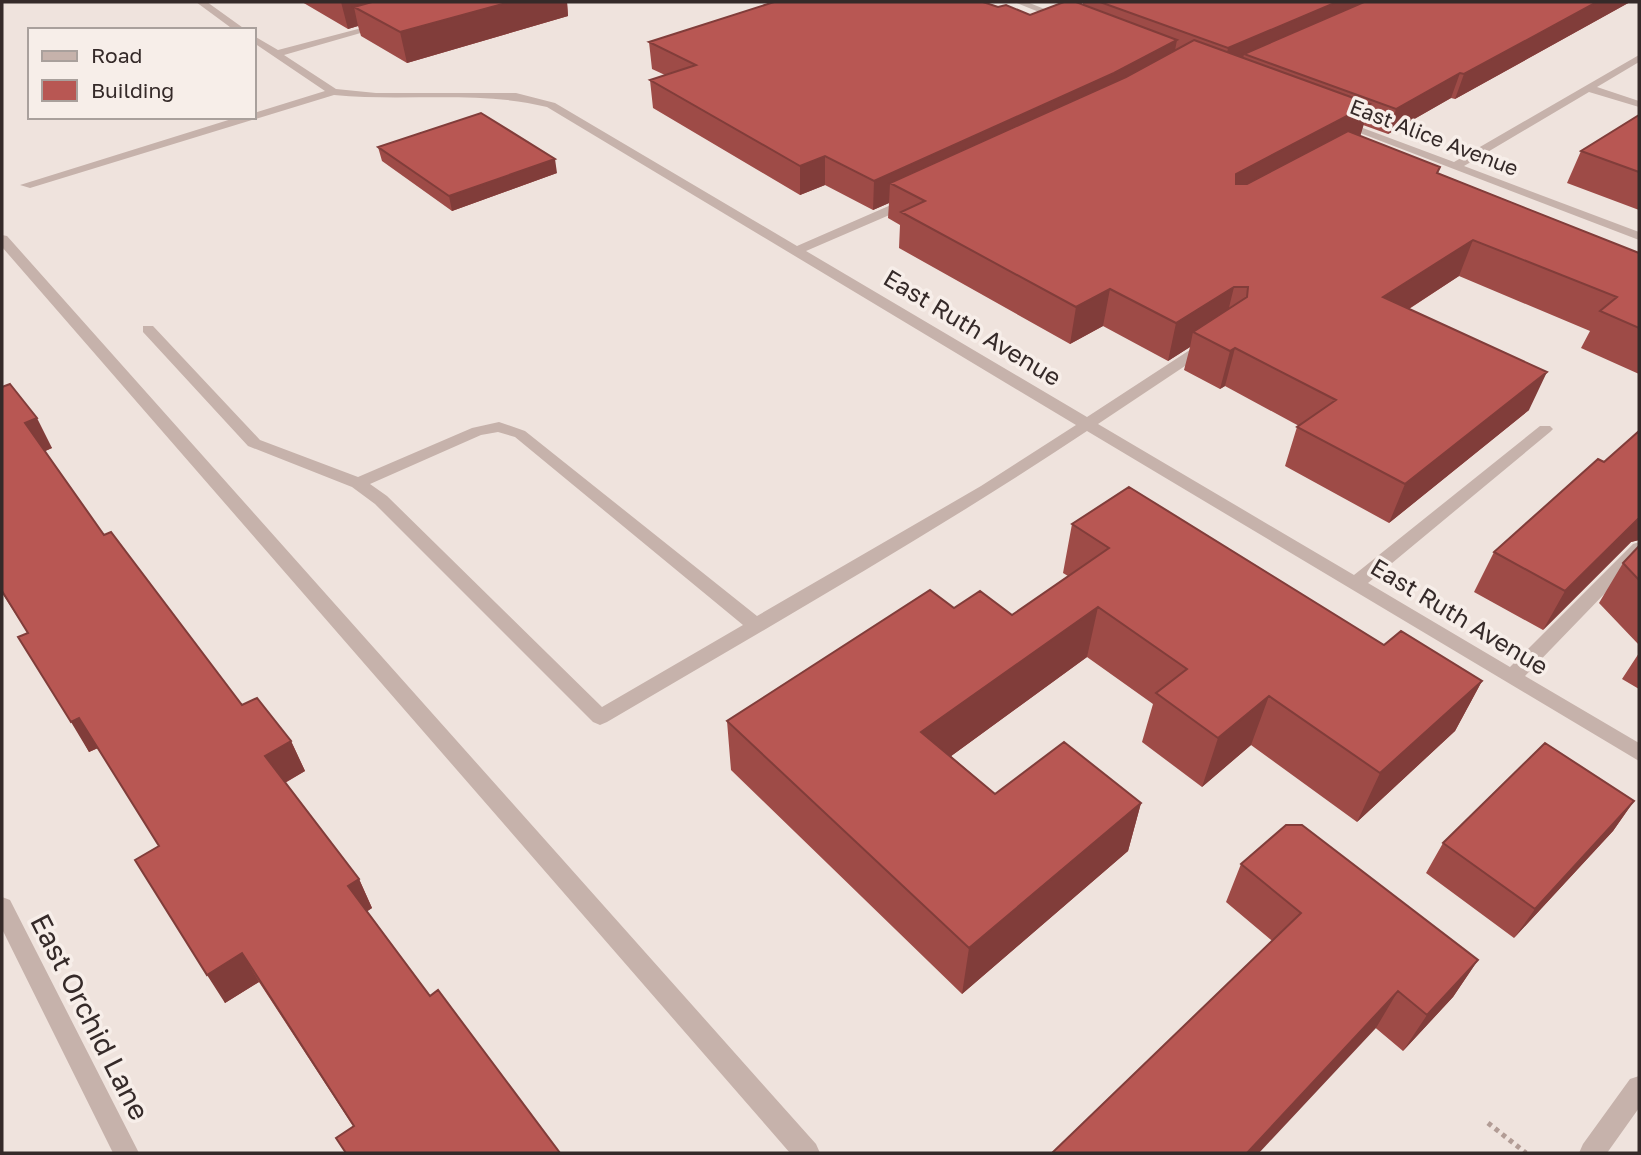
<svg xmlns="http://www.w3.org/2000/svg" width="1641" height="1155" viewBox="0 0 1641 1155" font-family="'Golos Text',sans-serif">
	<rect width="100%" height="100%" fill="#efe3dd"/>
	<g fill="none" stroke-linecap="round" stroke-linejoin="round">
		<path stroke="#b29c95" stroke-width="5" stroke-dasharray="4.5 4.5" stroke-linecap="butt" d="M 1488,1123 L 1526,1153"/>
		<path fill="#c6b2ab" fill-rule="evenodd" d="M 196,2 L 207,2 L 246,30 L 234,30 Z
			M 1014,2 L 1027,2 L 1067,18 L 1059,20 Z
			M 377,24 L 385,26 L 284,55 L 336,89 L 376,93 L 516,93 L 555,103 L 797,246 L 907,198 L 915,198 L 915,204 L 806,251 L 1087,417 L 1202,342 L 1212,342 L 1212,348 L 1098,424 L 1354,575 L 1540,426 L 1550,426 L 1553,429 L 1550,432 L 1368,583 L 1510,667 L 1633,544 L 1639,542 L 1639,558 L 1525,676 L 1639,743 L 1639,761 L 1087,431 C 931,535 768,627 607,722 L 600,725 L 593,722 L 375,504 L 352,487 L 248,446 L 143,332 L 143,326 L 153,326 L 260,440 L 358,477 L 472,428 L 499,422 L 525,431 L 757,616 L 981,486 L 1076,425 L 547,107 C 480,90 403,102 334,95 L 30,188 L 20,185 L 238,117 L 254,117 L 254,113 L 325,91 L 254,43 L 254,36 L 278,50 ZM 498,432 L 515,437 L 743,625 L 602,707 L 387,496 L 370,484 L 481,435 Z
			M 1639,55 L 1639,62 L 1597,87 L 1639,101 L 1639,107 L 1589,92 L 1464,166 L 1639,232 L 1639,240 L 1334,123 L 1344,121 L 1454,162 Z
			M 2,235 L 7,236 L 816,1144 L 820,1153 L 790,1153 L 2,247 Z
			M 2,897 L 10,900 L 139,1153 L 113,1153 L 2,929 Z
			M 1639,1076 L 1639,1108 L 1607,1153 L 1579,1153 L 1583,1144 L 1630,1079 Z"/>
	</g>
	<path fill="#9e4b47" d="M 302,2 L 567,2 L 568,16 L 407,63 L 361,36 L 358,26 L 348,29 Z
		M 1083,2 L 1630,2 L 1455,99 L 1451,98 L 1388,134 L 1363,125 L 1360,136 L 1438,173 L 1639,253 L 1639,374 L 1581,348 L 1590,331 L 1459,276 L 1409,309 L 1529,410 L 1389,523 L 1285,466 L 1297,427 L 1299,426 L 1225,386 L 1220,389 L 1184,370 L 1190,347 L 1168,361 L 1103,326 L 1070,344 L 899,248 L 900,225 L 888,218 L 889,203 L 873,210 L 825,185 L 800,195 L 653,108 L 650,80 L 665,75 L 652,69 L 649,42 L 1030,15 L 1083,4 Z
		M 1639,115 L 1639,210 L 1567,183 L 1581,151 Z
		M 378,147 L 557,173 L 452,211 L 382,161 Z
		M 2,387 L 52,448 L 45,451 L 104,535 L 242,705 L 291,741 L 305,771 L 285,783 L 359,879 L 372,908 L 367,911 L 430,996 L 353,1126 L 259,982 L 225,1003 L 159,846 L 98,748 L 89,752 L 28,633 L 2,593 Z
		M 1639,431 L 1639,540 L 1631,542 L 1543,630 L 1474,592 L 1494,552 L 1604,462 Z
		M 1072,524 L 1384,645 L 1482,681 L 1455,731 L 1357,822 L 1251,745 L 1202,787 L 1142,742 L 1153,704 L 1087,657 L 951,756 L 995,794 L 1141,803 L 1128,851 L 962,994 L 731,770 L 727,721 L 1012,615 L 1068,576 L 1063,573 Z
		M 1639,546 L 1639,645 L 1599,603 L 1623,563 Z
		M 1639,653 L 1639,689 L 1622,679 Z
		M 1634,801 L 1613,831 L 1514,938 L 1426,873 L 1443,843 Z
		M 1241,864 L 1478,960 L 1453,997 L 1403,1051 L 1226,902 Z"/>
	<path fill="#813d3a" d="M 341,2 L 449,2 L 354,7 L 358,26 L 348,29 Z
		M 510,2 L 567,2 L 568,16 L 407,63 L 400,32 Z
		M 1337,2 L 1384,2 L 1244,54 L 1242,64 L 1223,72 L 1228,48 Z
		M 1597,2 L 1630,2 L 1455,99 L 1464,74 Z
		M 1177,40 L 1172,66 L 890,183 L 889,203 L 873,210 L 874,181 Z
		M 1460,73 L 1451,98 L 1388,134 L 1396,109 Z
		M 1370,104 L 1360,137 L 1228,209 L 1236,174 Z
		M 825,156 L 825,185 L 800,195 L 800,166 Z
		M 555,159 L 557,173 L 452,211 L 449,196 Z
		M 1473,240 L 1459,276 L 1370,334 L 1383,297 Z
		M 1234,287 L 1225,324 L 1193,332 L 1190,347 L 1168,361 L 1176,323 Z
		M 1110,289 L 1103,326 L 1070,344 L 1076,307 Z
		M 1235,348 L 1225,386 L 1220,389 L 1230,351 Z
		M 1547,372 L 1529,410 L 1389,523 L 1405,484 Z
		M 37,418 L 52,448 L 41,453 L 25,423 Z
		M 1639,518 L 1639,540 L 1631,542 L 1543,630 L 1565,591 Z
		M 1098,607 L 1087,657 L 917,781 L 921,732 Z
		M 1482,681 L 1455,731 L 1357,822 L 1380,773 Z
		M 1269,696 L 1251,745 L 1202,787 L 1218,738 Z
		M 79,718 L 98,748 L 89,752 L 71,722 Z
		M 291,741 L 305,771 L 279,786 L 265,756 Z
		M 1634,801 L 1613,831 L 1514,938 L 1535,909 Z
		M 1141,803 L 1128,851 L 962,994 L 969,948 Z
		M 359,879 L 372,908 L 362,915 L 348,886 Z
		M 242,953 L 259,982 L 225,1003 L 207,975 Z
		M 1478,960 L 1453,997 L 1403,1051 L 1427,1015 Z
		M 1398,991 L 1376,1028 L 1259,1153 L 1247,1153 Z"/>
	<path fill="#b85753" stroke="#813d3a" stroke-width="2" d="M 372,2 L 510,2 L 400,32 L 354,7 Z
		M 774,2 L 983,2 L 998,7 L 1006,5 L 1030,15 L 1064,2 L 1076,2 L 1177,40 L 1114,73 L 874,181 L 825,156 L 800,166 L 650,80 L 696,65 L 649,42 Z
		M 1100,2 L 1337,2 L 1228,48 Z
		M 1364,2 L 1597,2 L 1464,74 L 1460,73 L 1396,109 L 1244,54 Z
		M 1194,40 L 1370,104 L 1236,174 L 1236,184 L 1247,184 L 1348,131 L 1440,167 L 1437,173 L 1639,253 L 1639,328 L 1600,311 L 1617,297 L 1473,240 L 1383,297 L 1547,372 L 1405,484 L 1297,427 L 1336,400 L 1235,348 L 1230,351 L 1193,332 L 1247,297 L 1248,287 L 1234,287 L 1176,323 L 1110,289 L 1076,307 L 901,212 L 925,201 L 890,183 L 1126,77 Z
		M 481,113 L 555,159 L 449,196 L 378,147 Z
		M 1639,115 L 1639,172 L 1581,151 Z
		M 10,384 L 37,418 L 25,423 L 104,535 L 111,532 L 242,705 L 257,698 L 291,741 L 265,756 L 359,879 L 348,886 L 430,996 L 438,990 L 560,1153 L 346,1153 L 336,1138 L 354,1126 L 242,953 L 207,975 L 135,860 L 159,846 L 79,718 L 71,722 L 18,637 L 28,633 L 2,591 L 2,387 Z
		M 1639,431 L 1639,518 L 1565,591 L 1494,552 L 1598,459 L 1604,462 Z
		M 1129,487 L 1384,645 L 1401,631 L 1482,681 L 1380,773 L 1269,696 L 1218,738 L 1156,693 L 1187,669 L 1098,607 L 921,732 L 995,794 L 1064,742 L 1141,803 L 969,948 L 727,721 L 930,590 L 954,608 L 980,591 L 1012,615 L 1109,548 L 1072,524 Z
		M 1639,546 L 1639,580 L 1623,563 Z
		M 1545,743 L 1634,801 L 1535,909 L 1443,843 Z
		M 1286,825 L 1302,825 L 1478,960 L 1427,1015 L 1398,991 L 1247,1153 L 1052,1153 L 1301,913 L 1241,864 Z"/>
	<g text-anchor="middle" stroke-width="7" stroke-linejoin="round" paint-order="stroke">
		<g font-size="21" fill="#352a29" stroke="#f7eee9">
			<text transform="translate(1434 138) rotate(21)" y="7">East Alice Avenue</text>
		</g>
		<g font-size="24" fill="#352a29" stroke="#f7eee9">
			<text transform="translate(972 328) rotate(31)" y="8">East Ruth Avenue</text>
			<text transform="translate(1459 617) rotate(31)" y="8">East Ruth Avenue</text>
		</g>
		<g font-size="28" fill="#352a29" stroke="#f7eee9">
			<text transform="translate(90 1017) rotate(63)" y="10">East Orchid Lane</text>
		</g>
	</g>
	<rect width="1641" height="1155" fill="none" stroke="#352a29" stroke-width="7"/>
	<rect x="28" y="28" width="228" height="91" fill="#f7eee9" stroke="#a9a09c" stroke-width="2"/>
	<rect x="42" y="51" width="35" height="10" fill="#c6b2ab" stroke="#a9a09c" stroke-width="2"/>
	<text x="91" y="63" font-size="21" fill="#352a29">Road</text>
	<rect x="42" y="80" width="35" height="21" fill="#b85753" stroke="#a9a09c" stroke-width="2"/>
	<text x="91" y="98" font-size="21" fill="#352a29">Building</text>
</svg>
